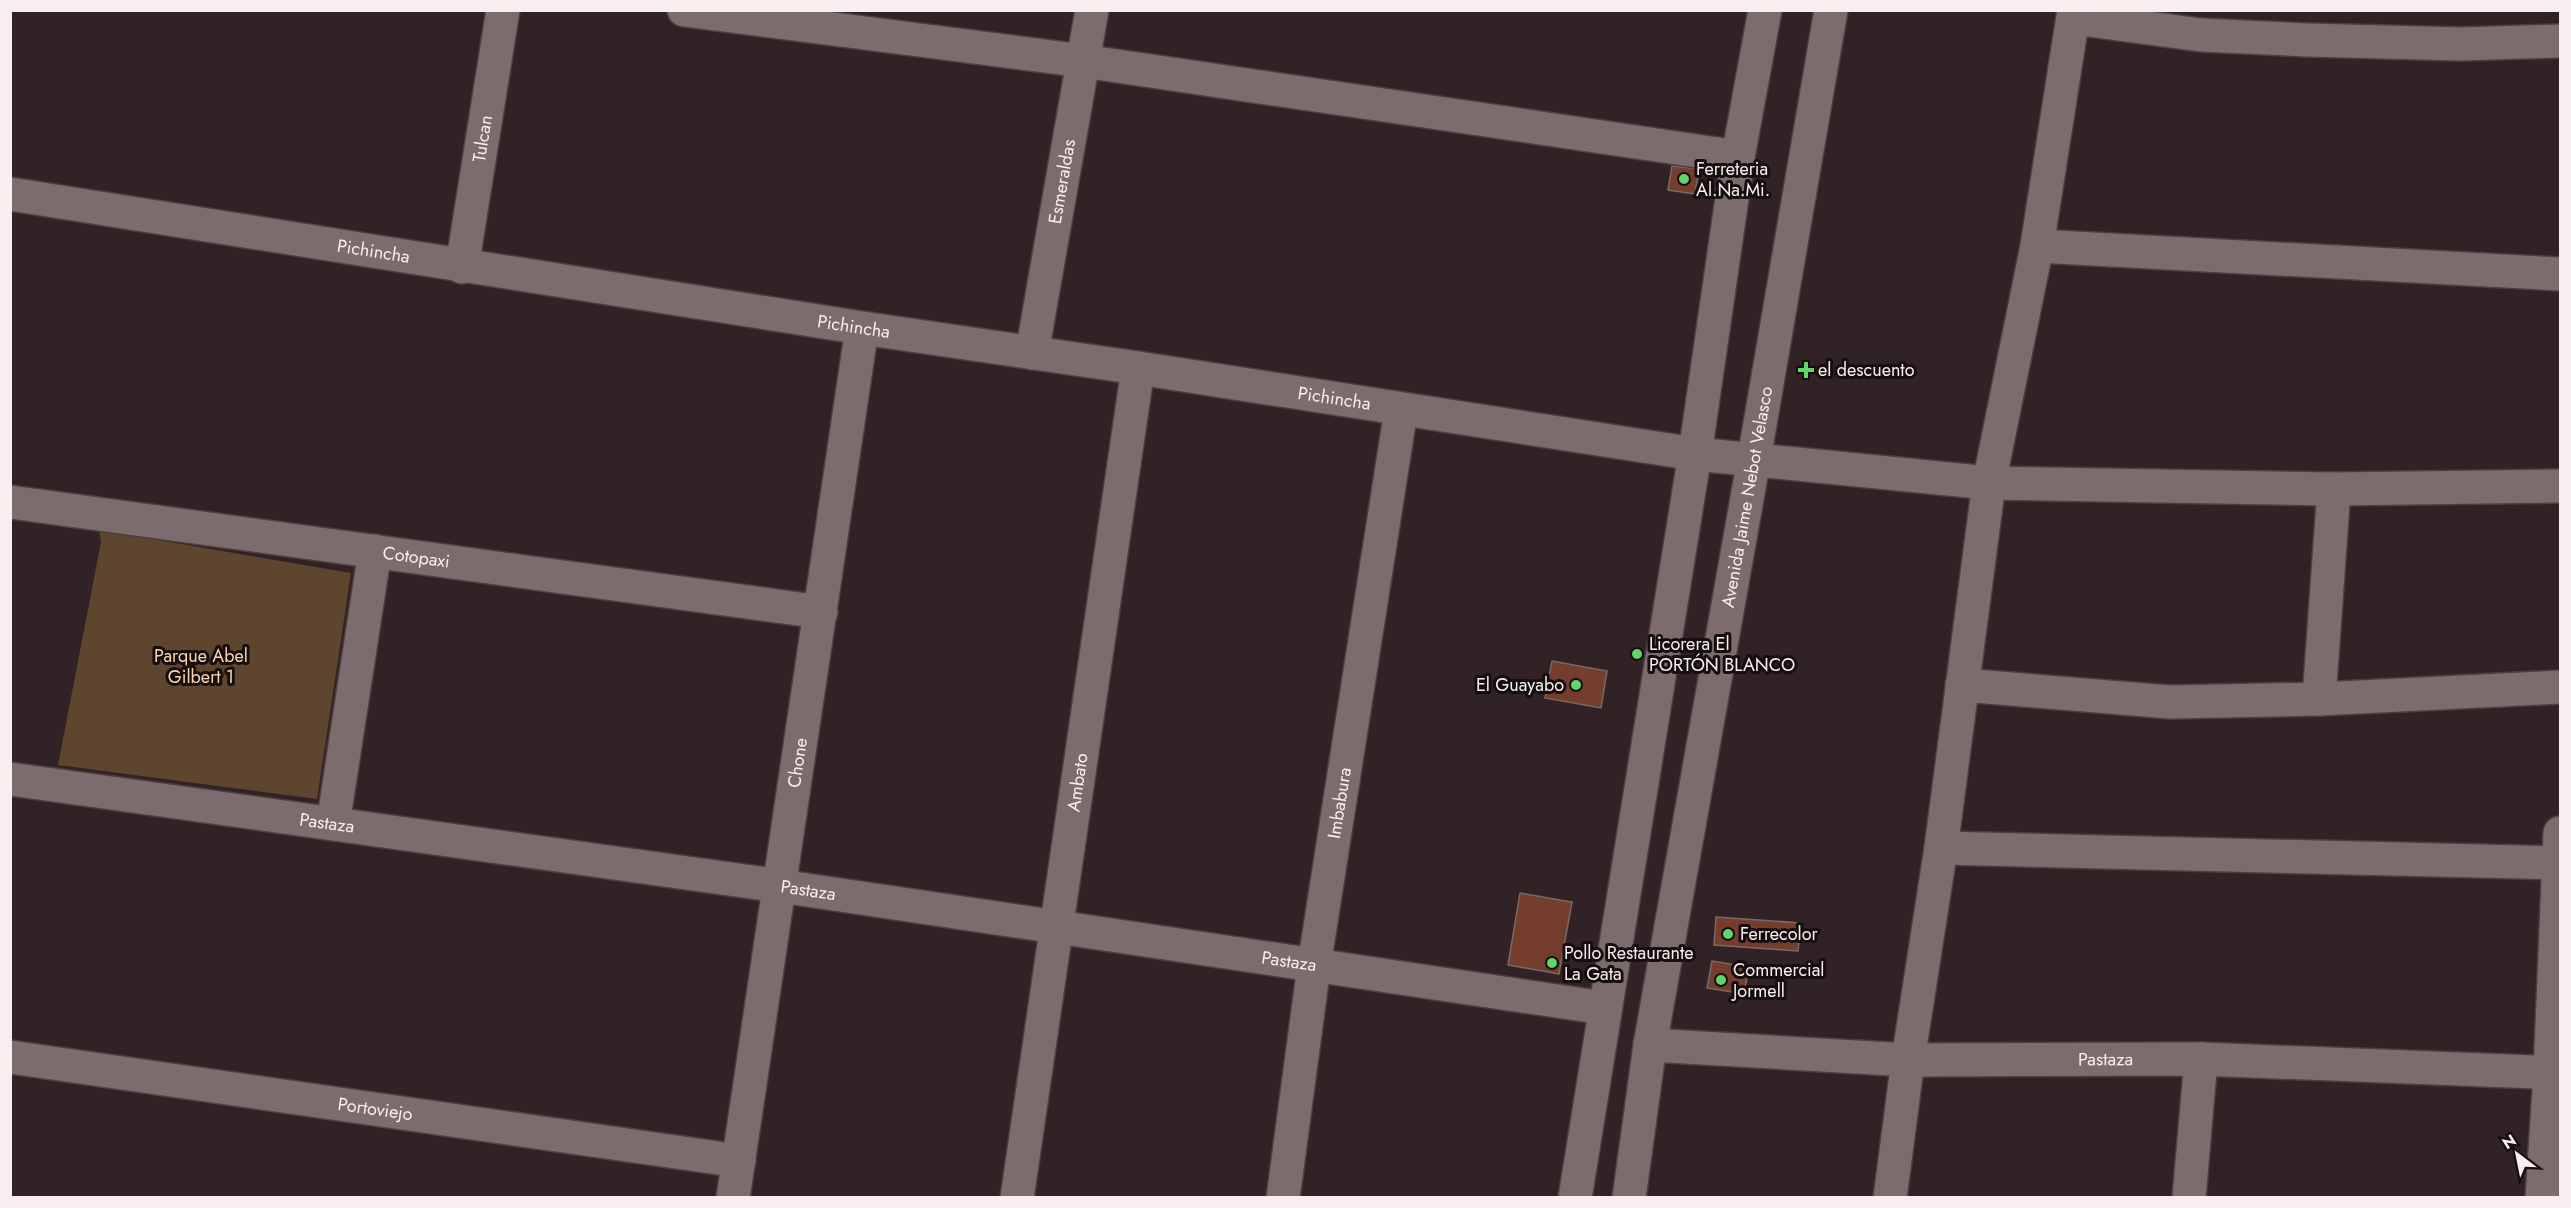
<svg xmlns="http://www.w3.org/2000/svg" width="2571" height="1208" viewBox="0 0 2571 1208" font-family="Jost,sans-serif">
	<rect width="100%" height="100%" fill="#312325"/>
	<path fill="#5e452d" d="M 99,530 L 351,573 L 317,799 L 58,765 L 101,542 Z"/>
	<path fill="#743d2e" stroke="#7a6a65" stroke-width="1.5" d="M 1672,166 L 1699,169 L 1695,194 L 1668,190 Z
		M 1552,661 L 1607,671 L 1601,708 L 1545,698 Z
		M 1520,893 L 1572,902 L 1559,974 L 1508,965 Z
		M 1716,917 L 1801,923 L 1798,951 L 1714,945 Z
		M 1712,961 L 1749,967 L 1744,994 L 1707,988 Z"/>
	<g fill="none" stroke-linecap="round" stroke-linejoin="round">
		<defs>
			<g id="street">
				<path d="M 684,10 L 1083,61 L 1738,157"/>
				<path d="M 2073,18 L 2201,35 L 2307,40 L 2460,44 L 2560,41"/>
				<path id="s1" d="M 10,194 L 862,328 L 1138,368 L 1695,454 L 1989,483 L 2334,489 L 2560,486"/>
				<path d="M 2037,246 L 2560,274"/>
				<path id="s2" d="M 462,267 L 503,10"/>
				<path id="s3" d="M 1032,353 L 1092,10"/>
				<path id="s4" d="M 10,502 L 821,612"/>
				<path d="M 1962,685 L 2170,702 L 2319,699 L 2560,687"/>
				<path d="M 2319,699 L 2334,489"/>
				<path id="s5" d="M 10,779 L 780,886 L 1604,1008"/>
				<path d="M 333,824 L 375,551"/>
				<path d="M 1941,848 L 2559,863"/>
				<path id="s6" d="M 1650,1045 L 1908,1060 L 2201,1059 L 2560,1073"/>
				<path id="s7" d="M 10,1057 L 739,1161"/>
				<path id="s8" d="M 733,1198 L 862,328"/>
				<path id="s9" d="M 1017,1198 L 1138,368"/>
				<path id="s10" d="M 1283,1198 L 1314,966 L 1401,410"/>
				<path d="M 1890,1198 L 1908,1060 L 1941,848 L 1989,483 L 2037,246 L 2074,10"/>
				<path d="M 2189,1198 L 2201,1059"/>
				<path d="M 2542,1198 L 2550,1073 L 2560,833"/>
			</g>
			<g id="secondary">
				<path d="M 1575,1198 L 1695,454 L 1738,157 L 1765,10"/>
				<path id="s11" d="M 1629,1198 L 1650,1045 L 1754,459 L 1831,10"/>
			</g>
		</defs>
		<use href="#street" stroke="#4a3e40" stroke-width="36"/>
		<use href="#secondary" stroke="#4a3e40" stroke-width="36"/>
		<use href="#street" stroke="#7d6c6e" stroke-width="33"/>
		<use href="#secondary" stroke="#7d6c6e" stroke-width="33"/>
	</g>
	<g fill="#60d56a" stroke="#150e0f" stroke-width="2">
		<circle cx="1684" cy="179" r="6"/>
		<path d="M1803 361h6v6h6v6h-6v6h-6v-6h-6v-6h6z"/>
		<circle cx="1637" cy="654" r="6"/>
		<circle cx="1576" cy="685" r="6"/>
		<circle cx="1728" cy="934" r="6"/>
		<circle cx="1552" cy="963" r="6"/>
		<circle cx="1721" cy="980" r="6"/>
	</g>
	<g text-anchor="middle" stroke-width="6" stroke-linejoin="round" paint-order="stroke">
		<g font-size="18" fill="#f8eeef" stroke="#150e0f">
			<text dy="6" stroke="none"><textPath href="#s2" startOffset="130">Tulcan</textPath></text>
			<text dy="6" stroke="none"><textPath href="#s3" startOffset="174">Esmeraldas</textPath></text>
			<text dy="6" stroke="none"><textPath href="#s1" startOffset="368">Pichincha</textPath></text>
			<text dy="6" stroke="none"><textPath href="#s1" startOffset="854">Pichincha</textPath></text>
			<text dy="6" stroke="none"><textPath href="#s1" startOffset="1340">Pichincha</textPath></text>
			<text dy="6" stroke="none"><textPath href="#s11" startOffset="711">Avenida Jaime Nebot Velasco</textPath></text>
			<text dy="6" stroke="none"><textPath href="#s4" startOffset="410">Cotopaxi</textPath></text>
			<text dy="6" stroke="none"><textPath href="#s8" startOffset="440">Chone</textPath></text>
			<text dy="6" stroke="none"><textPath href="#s9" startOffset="420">Ambato</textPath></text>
			<text dy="6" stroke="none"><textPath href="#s10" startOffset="399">Imbabura</textPath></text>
			<text dy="6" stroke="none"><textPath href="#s5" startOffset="320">Pastaza</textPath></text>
			<text dy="6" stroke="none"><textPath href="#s5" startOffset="806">Pastaza</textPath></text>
			<text dy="6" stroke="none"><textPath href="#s5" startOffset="1292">Pastaza</textPath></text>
			<text dy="6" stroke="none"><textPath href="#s6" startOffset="456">Pastaza</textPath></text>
			<text dy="6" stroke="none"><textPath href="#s7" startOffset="369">Portoviejo</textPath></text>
		</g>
		<g font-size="18" fill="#f8eeef" stroke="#150e0f" text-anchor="start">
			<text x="1696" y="175">Ferreteria<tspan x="1696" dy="21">Al.Na.Mi.</tspan></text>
			<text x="1818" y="376">el descuento</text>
			<text x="1649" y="650">Licorera El<tspan x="1649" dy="21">PORTÓN BLANCO</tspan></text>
			<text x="1564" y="691" text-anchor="end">El Guayabo</text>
			<text x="1740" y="940">Ferrecolor</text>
			<text x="1564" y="959">Pollo Restaurante<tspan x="1564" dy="21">La Gata</tspan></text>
			<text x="1733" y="976">Commercial<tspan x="1733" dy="21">Jormell</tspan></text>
		</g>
		<g font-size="18" fill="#fdd4b0" stroke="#150e0f">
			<text x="201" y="662">Parque Abel<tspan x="201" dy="21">Gilbert 1</tspan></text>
		</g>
	</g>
	<rect width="2571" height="1208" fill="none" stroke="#f8eeef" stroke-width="24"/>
	<g transform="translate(2517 1154) rotate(328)" stroke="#150e0f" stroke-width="4.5" paint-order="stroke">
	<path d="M0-4.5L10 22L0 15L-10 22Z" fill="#f8eeef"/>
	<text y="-9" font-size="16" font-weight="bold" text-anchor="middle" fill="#f8eeef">N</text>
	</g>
</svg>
